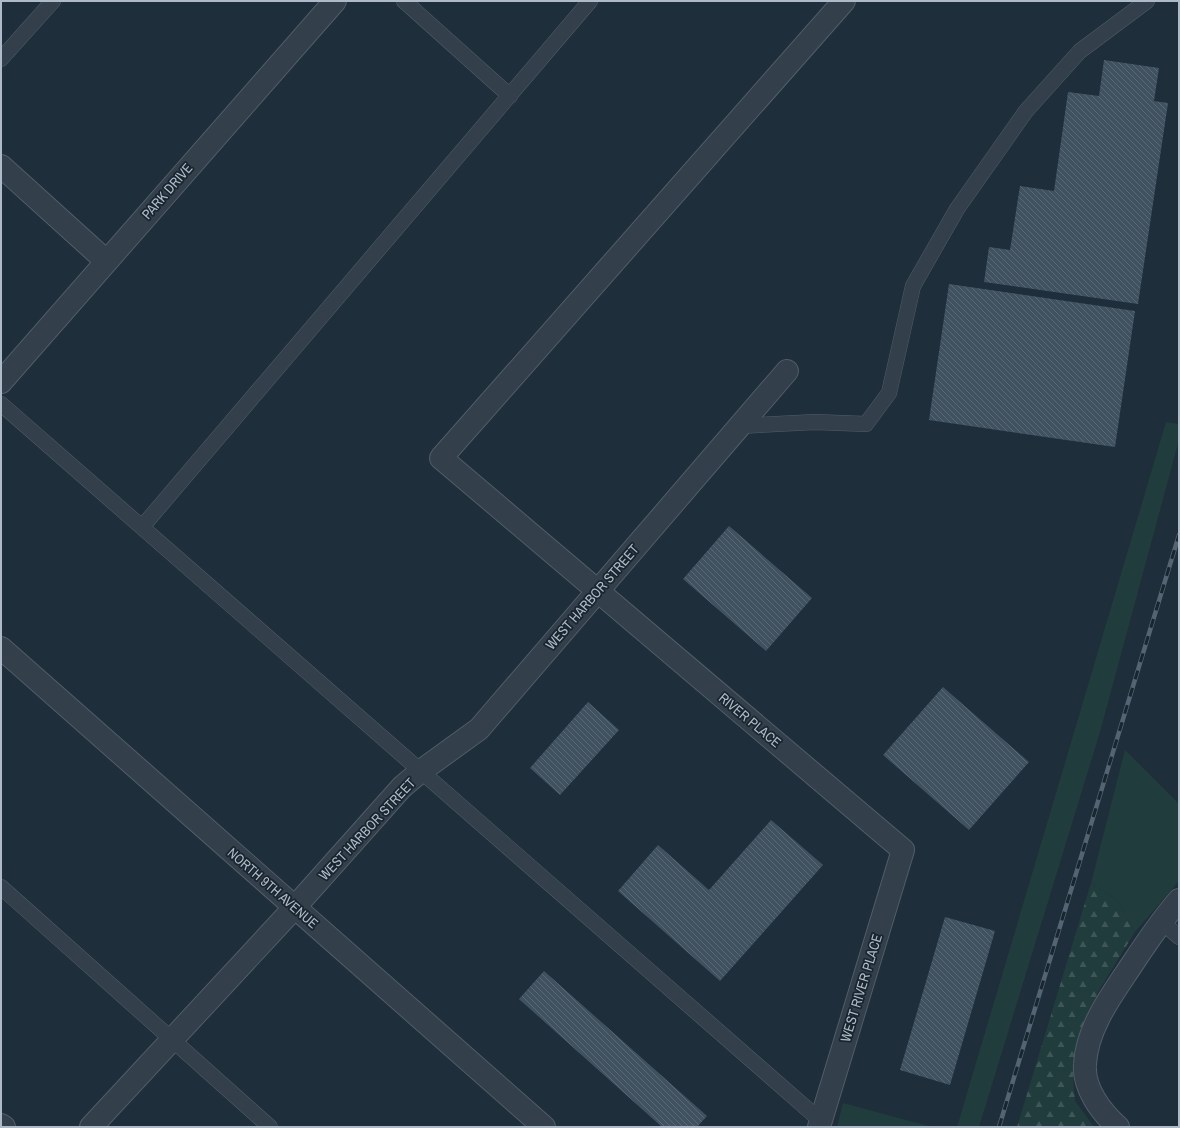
<svg xmlns="http://www.w3.org/2000/svg" width="1180" height="1128" viewBox="0 0 1180 1128" font-family="'Archivo Narrow',sans-serif">
	<defs>
		<pattern id="forest-firs" width="22" height="20" patternUnits="userSpaceOnUse"><rect width="22" height="20" fill="#213c3c"/><path d="M5 1l3.5 6h-7zM16 11l3.5 6h-7z" fill="#3f5657"/></pattern>
		<pattern id="building-back-hatch" width="6" height="6" patternUnits="userSpaceOnUse"><rect width="6" height="6" fill="#405160"/><path d="M-1 5l2 2M0 0l6 6M5-1l2 2" fill="none" stroke="#596875"/></pattern>
	</defs>
	<rect width="100%" height="100%" fill="#1f2e3b"/>
	<path fill="#213c3c" d="M 1166,422 L 1179,424 L 1179,440 L 1100,732 L 979,1127 L 957,1127 Z
		M 1125,750 L 1179,804 L 1179,881 L 1135,932 L 1119,902 L 1091,883 Z
		M 843,1103 L 932,1127 L 837,1127 Z"/>
	<path fill="url(#forest-firs)" d="M 1091,883 L 1119,902 L 1135,932 L 1099,990 L 1081,1038 L 1073,1077 L 1075,1101 L 1094,1127 L 1017,1127 Z"/>
	<path fill="url(#building-back-hatch)" d="M 1104,60 L 1159,68 L 1154,101 L 1168,103 L 1138,304 L 984,282 L 989,247 L 1010,250 L 1020,186 L 1054,191 L 1068,92 L 1099,96 Z
		M 949,284 L 1135,311 L 1115,447 L 929,420 Z
		M 729,526 L 812,598 L 766,651 L 683,579 Z
		M 943,687 L 1029,762 L 969,830 L 883,755 Z
		M 588,702 L 619,730 L 560,795 L 530,768 Z
		M 771,820 L 823,865 L 720,981 L 618,891 L 658,845 L 709,890 Z
		M 945,917 L 995,931 L 950,1085 L 900,1070 Z
		M 544,971 L 707,1116 L 697,1127 L 662,1127 L 519,999 Z"/>
	<g fill="none" stroke-linecap="round" stroke-linejoin="round">
		<defs>
			<path id="lane" d="M 404,1 L 510,96
				M 1,59 L 53,1
				M 1,404 L 821,1121
				M 739,426 L 815,422 L 866,424 L 889,393 L 913,286 L 957,209 L 1026,111 L 1080,51 L 1147,1
				M 142,527 L 590,1
				M 1,887 L 270,1127
				M 1161,921 L 1179,937"/>
			<path id="street" d="M 1,166 L 106,261
				M 1,382 L 335,1
				M 1,648 L 544,1127
				M 1,1125 L 4,1127
				M 91,1127 L 295,907 L 402,787 L 421,771 L 479,729 L 787,371
				M 819,1127 L 903,850 L 441,458 L 844,1
				M 1118,1127 C 1101,1112 1083,1088 1085,1064 C 1087,1028 1111,996 1131,966 C 1146,943 1161,921 1179,900"/>
		</defs>
		<use href="#lane" stroke="#515d68" stroke-width="16"/>
		<use href="#street" stroke="#515d68" stroke-width="24"/>
		<use href="#lane" stroke="#33404b" stroke-width="15"/>
		<use href="#street" stroke="#33404b" stroke-width="22"/>
		<defs>
			<path id="rail" d="M 999,1127 L 1179,535"/>
		</defs>
		<use href="#rail" stroke="#546472" stroke-width="4.5"/>
		<use href="#rail" stroke="#19252f" stroke-width="3" stroke-dasharray="9" stroke-linecap="butt"/>
	</g>
	<g text-anchor="middle" stroke-width="3.5" stroke-linejoin="round" paint-order="stroke">
		<g font-size="14" fill="#aebac7" stroke="#19252f">
			<text transform="translate(167 191) rotate(-49)" y="5">PARK DRIVE</text>
			<text transform="translate(592 597) rotate(-49)" y="5">WEST HARBOR STREET</text>
			<text transform="translate(750 720) rotate(40)" y="5">RIVER PLACE</text>
			<text transform="translate(367 829) rotate(-47)" y="5">WEST HARBOR STREET</text>
			<text transform="translate(273 888) rotate(41)" y="5">NORTH 9TH AVENUE</text>
			<text transform="translate(861 988) rotate(-73)" y="5">WEST RIVER PLACE</text>
		</g>
	</g>
	<rect width="1180" height="1128" fill="none" stroke="#aebac7" stroke-width="4"/>
</svg>
